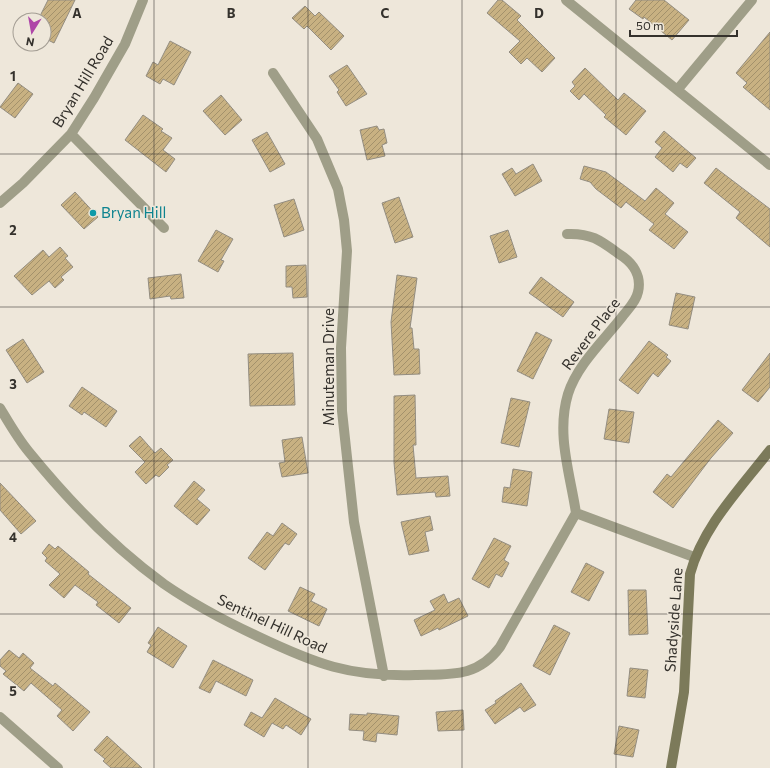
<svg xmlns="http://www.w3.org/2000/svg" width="770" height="768" viewBox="0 0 770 768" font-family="Commissioner,sans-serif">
	<defs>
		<pattern id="building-hatch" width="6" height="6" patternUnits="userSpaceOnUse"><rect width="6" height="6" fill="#c8b182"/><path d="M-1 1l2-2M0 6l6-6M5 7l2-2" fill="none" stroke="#a3916b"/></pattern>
	</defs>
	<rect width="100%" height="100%" fill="#eee7da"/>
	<path fill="url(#building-hatch)" stroke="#938d81" d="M 48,0 L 75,0 L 54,43 L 44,38 L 44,20 L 38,20 Z
		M 498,0 L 502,0 L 521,16 L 517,20 L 555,58 L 542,72 L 527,58 L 521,64 L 509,52 L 520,41 L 487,13 Z
		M 636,0 L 664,0 L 689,20 L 672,40 L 644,17 L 643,19 L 629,9 Z
		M 305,6 L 315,16 L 319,12 L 344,36 L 331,50 L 307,26 L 304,29 L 292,18 Z
		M 770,32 L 770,110 L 743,87 L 747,83 L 736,73 Z
		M 170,41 L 191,52 L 174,85 L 163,79 L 160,84 L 146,76 L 153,62 L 158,65 Z
		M 347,65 L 367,94 L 346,106 L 337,92 L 339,90 L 329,76 Z
		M 585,68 L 618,100 L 624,93 L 646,111 L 626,135 L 604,117 L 606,115 L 584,94 L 579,100 L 570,91 L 575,86 L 572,82 Z
		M 18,83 L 33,94 L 15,118 L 0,107 Z
		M 221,95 L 242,120 L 225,135 L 203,111 Z
		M 143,115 L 163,129 L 161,131 L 172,138 L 163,150 L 175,159 L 166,172 L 125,140 Z
		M 377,126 L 379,130 L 384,129 L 387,143 L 382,145 L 385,156 L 367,160 L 360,130 Z
		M 664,131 L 696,158 L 687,168 L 680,163 L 673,172 L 655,157 L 662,148 L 655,142 Z
		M 267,132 L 285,164 L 270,172 L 252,140 Z
		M 533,164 L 542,181 L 515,196 L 502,174 L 512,168 L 516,174 Z
		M 584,166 L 606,172 L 645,201 L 656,188 L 674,203 L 665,214 L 688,232 L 674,249 L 649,230 L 654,224 L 626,202 L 621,208 L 596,189 L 590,182 L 580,179 Z
		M 716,168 L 770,209 L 770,247 L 736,218 L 740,212 L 704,183 Z
		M 75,192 L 98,217 L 84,229 L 61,205 Z
		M 399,197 L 413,237 L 395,243 L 382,203 Z
		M 294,199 L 304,230 L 284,237 L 274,205 Z
		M 216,230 L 233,239 L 221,260 L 224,261 L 218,272 L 198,261 Z
		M 508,230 L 517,257 L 499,263 L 490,236 Z
		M 60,247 L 68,256 L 65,258 L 73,267 L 61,277 L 64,280 L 55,288 L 49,281 L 32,295 L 14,276 L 43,250 L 49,257 Z
		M 306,265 L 307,297 L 293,298 L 292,287 L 286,287 L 286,266 Z
		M 181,274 L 184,298 L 171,299 L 170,296 L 150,299 L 148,278 Z
		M 397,275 L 417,278 L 410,328 L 412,328 L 414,349 L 419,349 L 420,374 L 394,375 L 391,322 Z
		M 541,277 L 574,302 L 563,317 L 529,293 Z
		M 676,293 L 695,297 L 688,329 L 669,325 Z
		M 536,332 L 552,340 L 533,379 L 517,371 Z
		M 23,339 L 44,372 L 27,383 L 6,350 Z
		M 649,341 L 668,355 L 666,357 L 671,361 L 658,377 L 653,373 L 638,394 L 619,380 Z
		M 293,353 L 295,405 L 250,406 L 248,354 Z
		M 770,353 L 770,387 L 758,402 L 742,390 Z
		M 82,387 L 117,411 L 106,427 L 84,412 L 82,415 L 69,406 Z
		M 415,395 L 416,445 L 413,445 L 416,478 L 448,476 L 450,496 L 436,497 L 435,492 L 397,495 L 394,463 L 394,396 Z
		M 511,398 L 530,402 L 519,447 L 501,443 Z
		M 609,409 L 634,412 L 629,443 L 604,439 Z
		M 718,420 L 733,433 L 711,458 L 673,508 L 653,492 L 667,474 L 671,477 Z
		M 140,436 L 155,453 L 161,448 L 173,460 L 167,465 L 169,467 L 159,477 L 156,475 L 146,484 L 135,472 L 145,462 L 129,446 Z
		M 302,437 L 308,473 L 282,477 L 279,463 L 285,462 L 282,440 Z
		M 513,469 L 532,472 L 527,506 L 502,502 L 504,487 L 510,488 Z
		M 194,481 L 205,490 L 197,499 L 210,510 L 197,525 L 174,506 Z
		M 0,483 L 36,521 L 21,534 L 0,510 Z
		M 430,516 L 433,530 L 425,532 L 429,551 L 409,555 L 401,522 Z
		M 282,523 L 297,534 L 289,545 L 285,543 L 265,570 L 248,558 L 267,532 L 273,536 Z
		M 494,538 L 511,546 L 504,560 L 509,563 L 502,577 L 496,574 L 489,588 L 472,579 Z
		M 49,544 L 55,549 L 58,546 L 89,572 L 88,574 L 131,608 L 119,623 L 96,605 L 98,602 L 75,585 L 64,598 L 49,585 L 60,574 L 45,561 L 47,558 L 42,553 Z
		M 586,563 L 604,572 L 589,601 L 571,592 Z
		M 300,587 L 315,594 L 311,601 L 327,609 L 319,626 L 288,611 Z
		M 628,590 L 646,590 L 648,634 L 629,635 Z
		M 444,594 L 448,603 L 459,598 L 468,616 L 439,630 L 438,628 L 421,636 L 414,620 L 435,610 L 430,601 Z
		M 554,625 L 570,633 L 550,675 L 533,666 Z
		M 158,627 L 187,646 L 173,668 L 147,652 L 151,645 L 148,643 Z
		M 9,650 L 19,658 L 23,653 L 34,663 L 30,668 L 53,686 L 55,683 L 90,712 L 73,731 L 57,716 L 62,710 L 31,683 L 24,691 L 3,674 L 6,671 L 0,666 L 0,660 Z
		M 213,660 L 253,680 L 246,696 L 216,681 L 210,693 L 199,688 Z
		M 630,668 L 648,670 L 645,698 L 627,696 Z
		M 521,683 L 536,705 L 524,712 L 520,707 L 495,724 L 485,710 L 496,703 L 495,701 Z
		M 275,698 L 311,719 L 301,735 L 286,725 L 283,729 L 272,723 L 264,737 L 244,725 L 251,712 L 262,718 Z
		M 463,710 L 464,730 L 438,731 L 436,712 Z
		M 367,713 L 399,716 L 397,735 L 377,733 L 376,742 L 363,740 L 364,731 L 349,730 L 350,714 L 367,715 Z
		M 619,726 L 639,730 L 633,757 L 614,754 Z
		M 107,736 L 142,768 L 111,768 L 103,761 L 105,759 L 94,750 Z"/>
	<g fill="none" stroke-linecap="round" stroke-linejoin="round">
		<path stroke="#9f9e88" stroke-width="10" d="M 566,0 L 770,165
			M 273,73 L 317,139 L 338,189 L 344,220 L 347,251 L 341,348 L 342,411 L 354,522 L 384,676
			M 678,89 L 752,0
			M 71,134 L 164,228
			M 0,203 L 23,183 L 71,134 L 94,98 L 125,44 L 143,0
			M 567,234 C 591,233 600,240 619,254 C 632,262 642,275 638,292 C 636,302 628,309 622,317 C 604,340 577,365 568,394 C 556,434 570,473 576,513 L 694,557
			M 0,408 C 9,423 18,439 29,452 C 68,500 113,547 164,584 C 193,604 225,621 257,636 C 316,664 349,677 415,675 C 450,674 477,678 500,647 L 576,513
			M 0,717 L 58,768"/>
		<path stroke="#7c7a5a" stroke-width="10" d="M 671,768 L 684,692 L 690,574 C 703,526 740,489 770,450"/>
	</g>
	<path fill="none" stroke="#34312c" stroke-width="1" stroke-opacity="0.55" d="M 154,0 L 154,768M 308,0 L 308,768M 462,0 L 462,768M 616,0 L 616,768M 0,154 L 770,154M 0,307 L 770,307M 0,461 L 770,461M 0,614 L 770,614"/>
	<circle fill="#0f9aa8" stroke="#eee7da" stroke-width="1.5" cx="93" cy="213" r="4"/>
	<g text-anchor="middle" stroke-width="3" stroke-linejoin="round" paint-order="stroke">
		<g font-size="15" fill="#34312c" stroke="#eee7da">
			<text transform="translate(83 82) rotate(-59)" y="5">Bryan Hill Road</text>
			<text transform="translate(591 334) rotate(-53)" y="5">Revere Place</text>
			<text transform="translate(329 367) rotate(-90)" y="5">Minuteman Drive</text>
			<text transform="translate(674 620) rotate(-86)" y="5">Shadyside Lane</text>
			<text transform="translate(272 624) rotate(25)" y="5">Sentinel Hill Road</text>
		</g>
		<g font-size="15" fill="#0d838f" stroke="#eee7da" text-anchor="start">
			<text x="101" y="218">Bryan Hill</text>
		</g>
	</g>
	<g font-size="13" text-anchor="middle" font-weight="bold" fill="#34312c" stroke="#eee7da" stroke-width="3" stroke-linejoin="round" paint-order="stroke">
		<text x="77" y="18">A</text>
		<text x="231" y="18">B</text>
		<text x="385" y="18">C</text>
		<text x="539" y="18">D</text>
		<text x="13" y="81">1</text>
		<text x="13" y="235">2</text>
		<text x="13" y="389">3</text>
		<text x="13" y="542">4</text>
		<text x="13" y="696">5</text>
	</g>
	<g transform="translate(32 32) rotate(191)"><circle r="19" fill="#eee7da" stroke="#a49e94"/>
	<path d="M0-3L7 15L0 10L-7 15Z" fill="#af46a8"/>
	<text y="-6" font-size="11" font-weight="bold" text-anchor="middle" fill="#34312c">N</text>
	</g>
	<path d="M630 30v6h107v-6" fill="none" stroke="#34312c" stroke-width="2"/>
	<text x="636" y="30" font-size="12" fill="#34312c" stroke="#eee7da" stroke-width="3" paint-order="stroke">50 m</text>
</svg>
